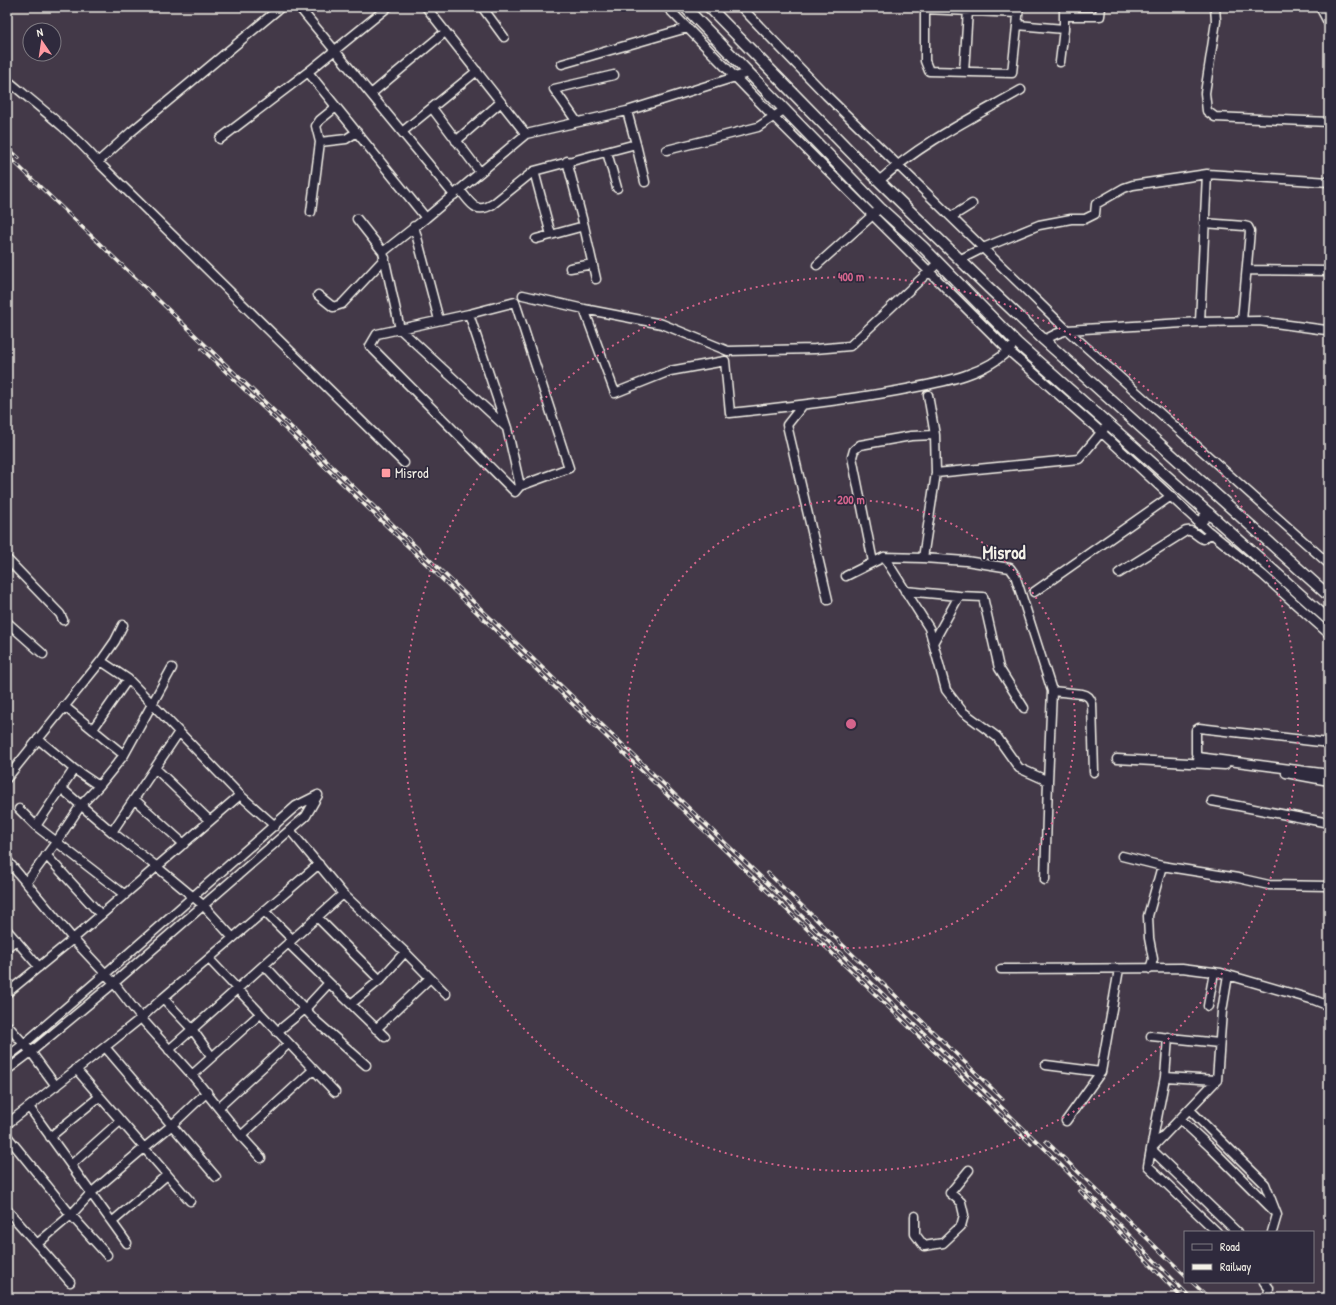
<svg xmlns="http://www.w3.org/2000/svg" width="1336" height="1305" viewBox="0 0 1336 1305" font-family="'Patrick Hand',sans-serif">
	<rect width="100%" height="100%" fill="#433948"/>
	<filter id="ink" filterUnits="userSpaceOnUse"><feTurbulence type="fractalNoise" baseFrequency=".025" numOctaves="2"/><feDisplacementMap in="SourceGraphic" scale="8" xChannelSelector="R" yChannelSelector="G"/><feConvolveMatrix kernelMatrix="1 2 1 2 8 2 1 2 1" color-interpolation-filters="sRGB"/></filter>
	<g filter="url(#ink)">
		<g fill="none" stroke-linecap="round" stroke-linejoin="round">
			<defs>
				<path id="minor" d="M 299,7 L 454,195
					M 426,7 L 526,134
					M 482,7 L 504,37
					M 667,7 L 774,117 L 1009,351 L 1101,432 L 1206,529 L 1263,575 L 1329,634
					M 741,7 L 826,95 L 1067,330 L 1329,564
					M 925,7 L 925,61 L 929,71 L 1012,73 L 1019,7
					M 1215,7 L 1216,21 L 1205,93 L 1207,111 L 1215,117 L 1329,122
					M 1320,7 L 1329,24
					M 924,9 L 1018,13
					M 1064,16 L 1100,16 L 1101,7
					M 1017,25 L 1064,29
					M 1060,62 L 1064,29 L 1064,7
					M 562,64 L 687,28
					M 308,72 L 426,218
					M 964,72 L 968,10
					M 7,80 C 38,106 71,131 98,162 L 404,463
					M 371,94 L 445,32
					M 336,107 L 320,120 L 316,126 L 320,142 L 346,139 L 357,132
					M 432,108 L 480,172
					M 577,122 L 554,89 L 614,75
					M 402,132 L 477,71
					M 220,139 L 308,72 L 388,7
					M 456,141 L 501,102
					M 636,144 L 645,182
					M 667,150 L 758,127 L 784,110
					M 607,152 L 617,188
					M 567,161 L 584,226 L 596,279
					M 98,162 L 131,132 L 281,7
					M 534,171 L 551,235
					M 879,181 C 921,143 972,118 1021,90
					M 460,190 C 471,203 475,215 493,204 L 534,171 L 636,144 L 627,111
					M 311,212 L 320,142
					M 951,217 L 972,204
					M 357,219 L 383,252
					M 1204,223 L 1244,226 L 1248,227 L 1250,231 L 1242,321
					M 414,226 L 439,320
					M 536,239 L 584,226
					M 961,259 L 983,248 L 1039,225 L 1071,219 L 1085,219 L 1095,214 L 1096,204 L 1124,188 L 1133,185 L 1207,174
					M 817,265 L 875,213
					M 570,268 L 593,264
					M 1247,270 L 1329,271
					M 318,295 L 333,307 L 342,304 L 385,258
					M 523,295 L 584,309 L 662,324 L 728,351 L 815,349 L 850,346 L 938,263
					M 515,302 L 569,468 L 520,486 L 515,492 L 370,346 L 377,334 L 469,314 Z
					M 584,309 L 615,393 L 670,371 L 725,361 L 730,413 C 786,407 841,401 896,391 C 936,383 982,378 1011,348
					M 469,314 L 507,428 L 520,486
					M 1200,322 L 1207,174 L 1329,182
					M 1044,340 L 1056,334 L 1067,330 L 1200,322 L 1259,321 L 1326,330 L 1329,330
					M 928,395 L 935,435 L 936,473 L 923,558 L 966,561 L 1010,568 L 1015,575 L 1052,691 L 1048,781 L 1045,880
					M 802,406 L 787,425 L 828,600
					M 507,428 L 400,329 L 383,252 L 426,218 L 526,134 L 627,111 L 748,73
					M 936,473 L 1079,459 L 1104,429
					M 884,557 L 929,628 L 946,690 L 963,712 L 997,737 L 1019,768 L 1048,781
					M 7,559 L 60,614 L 63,620
					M 873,562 L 852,457 L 854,450 L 860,445 L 911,436 L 935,435
					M 1119,573 L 1186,531 C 1193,529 1196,536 1203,539 L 1211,533
					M 846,576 L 884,557 L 923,558
					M 905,591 L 959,596
					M 1034,592 L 1171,496
					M 7,622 L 43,654
					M 934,641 L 959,596 L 983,597 L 999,668 L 1024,708
					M 101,661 L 128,679 L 240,795 L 275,826
					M 1052,691 L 1082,694 C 1088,695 1091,698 1092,704 L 1094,772
					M 64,706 L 124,755
					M 93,729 L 128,679
					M 38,739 L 74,769 L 99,786
					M 1329,743 L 1199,728 L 1196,730 L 1196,753 L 1198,757 L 1329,774
					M 1117,759 L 1225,765
					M 155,768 L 210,821
					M 1286,773 L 1329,781
					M 7,778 L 101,661 L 115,641 L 123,625
					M 61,788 L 112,832 L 157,867 L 203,905 L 233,938
					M 134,799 L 184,844
					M 1212,801 L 1329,823
					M 19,809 L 36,826 L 125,895
					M 36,826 L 74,769
					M 290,830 L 343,894 L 405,952 L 446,994
					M 112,832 L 179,732
					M 46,855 L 101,915
					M 1122,856 L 1162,866 L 1238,878 L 1269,885 L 1329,886
					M 7,860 L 73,939 L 114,983 L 141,1018 L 192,1075 L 241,1136 L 261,1158
					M 26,883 L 57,841 L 81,805 L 99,786 L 124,755 L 172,668
					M 264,911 L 292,939
					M 317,917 L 380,980
					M 7,930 L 39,967
					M 288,943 L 385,1037
					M 7,947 L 16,940
					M 209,959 L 335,1092
					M 264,965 L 317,1022 L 366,1065
					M 1001,969 L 1182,968 L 1221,973 L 1314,1000 L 1329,1006
					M 1150,969 L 1153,959 L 1149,938 L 1148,916 L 1162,866
					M 7,993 L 73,939 L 240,795
					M 163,998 L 192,1029 L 212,1057
					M 351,1004 L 380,980 L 405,952
					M 1208,1006 L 1214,972
					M 7,1025 L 31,1052 L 56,1086
					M 376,1029 L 430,978
					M 277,1032 L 305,1009 L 329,983
					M 1151,1036 L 1219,1043
					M 105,1047 L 216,1177
					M 169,1050 L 343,894
					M 7,1057 L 24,1044 L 105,974 L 296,806 L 318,795
					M 1046,1065 L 1101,1072
					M 76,1069 L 190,1201
					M 7,1070 L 31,1052 L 114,983 L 306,816 L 318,795
					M 192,1075 L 260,1014
					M 1165,1077 L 1168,1037
					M 1217,1080 L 1165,1077 L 1151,1149 L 1237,1232
					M 29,1107 L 127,1243
					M 219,1107 L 288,1044
					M 1189,1109 L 1265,1184 L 1277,1215 L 1272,1232
					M 1180,1119 L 1210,1147 L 1274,1211
					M 1066,1121 L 1101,1072 L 1119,969
					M 7,1124 L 105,1047 L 141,1018 L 163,998 L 319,864
					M 7,1136 L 71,1215 L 107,1255
					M 241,1136 L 313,1070
					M 50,1137 L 99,1097
					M 71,1165 L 120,1121
					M 7,1210 L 37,1244 L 71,1215 L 91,1193 L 144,1148 L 171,1126 L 207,1092
					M 915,1216 L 915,1234 L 924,1246 L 943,1243 L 961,1226 L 964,1215 L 961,1202 L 950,1193 L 969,1170
					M 112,1222 L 167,1175
					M 1217,1232 L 1148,1166 L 1151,1149 L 1217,1080 L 1222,1011 L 1228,975
					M 37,1244 L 70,1282
					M 1264,1282 L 1269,1288 L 1268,1298"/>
				<path id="major" d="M 685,7 L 880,208 L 923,247 L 1017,343 L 1329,620
					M 709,7 L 879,181 L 989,288 L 1044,340 L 1329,596
					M 1199,523 L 1209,513"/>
			</defs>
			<use href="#minor" stroke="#f4f1e8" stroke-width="11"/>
			<use href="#major" stroke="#f4f1e8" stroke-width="13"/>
			<use href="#minor" stroke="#2f2a3d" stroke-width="8"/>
			<use href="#major" stroke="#2f2a3d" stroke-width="10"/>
			<defs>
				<path id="rail" d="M 7,147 L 19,158
					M 7,155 L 1047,1151 L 1191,1298
					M 202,349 L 1031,1144
					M 768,873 L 1003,1099
					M 1046,1141 L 1185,1275
					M 1080,1191 L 1182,1298
					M 1192,1282 L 1209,1298"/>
			</defs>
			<use href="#rail" stroke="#f4f1e8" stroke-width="3.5"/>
			<use href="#rail" stroke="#2f2a3d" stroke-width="2" stroke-dasharray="6" stroke-linecap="butt"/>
		</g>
	</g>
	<g fill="none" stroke="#d4648c" stroke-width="2" stroke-dasharray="2 4">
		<circle cx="851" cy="724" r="224"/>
		<circle cx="851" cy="724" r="447"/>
	</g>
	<rect fill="#ff9aa2" stroke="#2f2a3d" stroke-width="1.5" x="381" y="468" width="10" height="10" rx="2"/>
	<g text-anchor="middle" stroke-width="3.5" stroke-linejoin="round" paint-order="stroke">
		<g font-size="14" fill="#f4f1e8" stroke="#2f2a3d" text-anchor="start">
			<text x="395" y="478">Misrod</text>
		</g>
		<g font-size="18" font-weight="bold" fill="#f4f1e8" stroke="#2f2a3d">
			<text x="1004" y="559">Misrod</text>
		</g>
	</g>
	<circle cx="851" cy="724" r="6" fill="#d4648c" stroke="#2f2a3d" stroke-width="2"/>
	<g font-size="12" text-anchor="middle" font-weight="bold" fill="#d4648c" stroke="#2f2a3d" stroke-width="3.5" stroke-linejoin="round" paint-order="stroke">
		<text x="851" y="281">400 m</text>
		<text x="851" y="504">200 m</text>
	</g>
	<rect width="1336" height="1305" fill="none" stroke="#2f2a3d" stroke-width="24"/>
	<rect x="12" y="12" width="1312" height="1281" fill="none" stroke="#f4f1e8" stroke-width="1.5" filter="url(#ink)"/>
	<rect x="1184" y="1231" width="130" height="52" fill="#2f2a3d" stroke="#7e7a81"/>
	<rect x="1192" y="1244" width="20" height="6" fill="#2f2a3d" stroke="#7e7a81"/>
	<text x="1220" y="1251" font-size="12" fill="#f4f1e8">Road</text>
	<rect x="1192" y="1264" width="20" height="6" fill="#f4f1e8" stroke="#7e7a81"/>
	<text x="1220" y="1271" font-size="12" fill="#f4f1e8">Railway</text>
	<g transform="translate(42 42) rotate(347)"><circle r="19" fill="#2f2a3d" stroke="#7e7a81"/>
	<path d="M0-3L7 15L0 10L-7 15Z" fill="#ff9aa2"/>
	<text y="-6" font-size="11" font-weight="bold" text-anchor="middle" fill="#f4f1e8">N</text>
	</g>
</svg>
